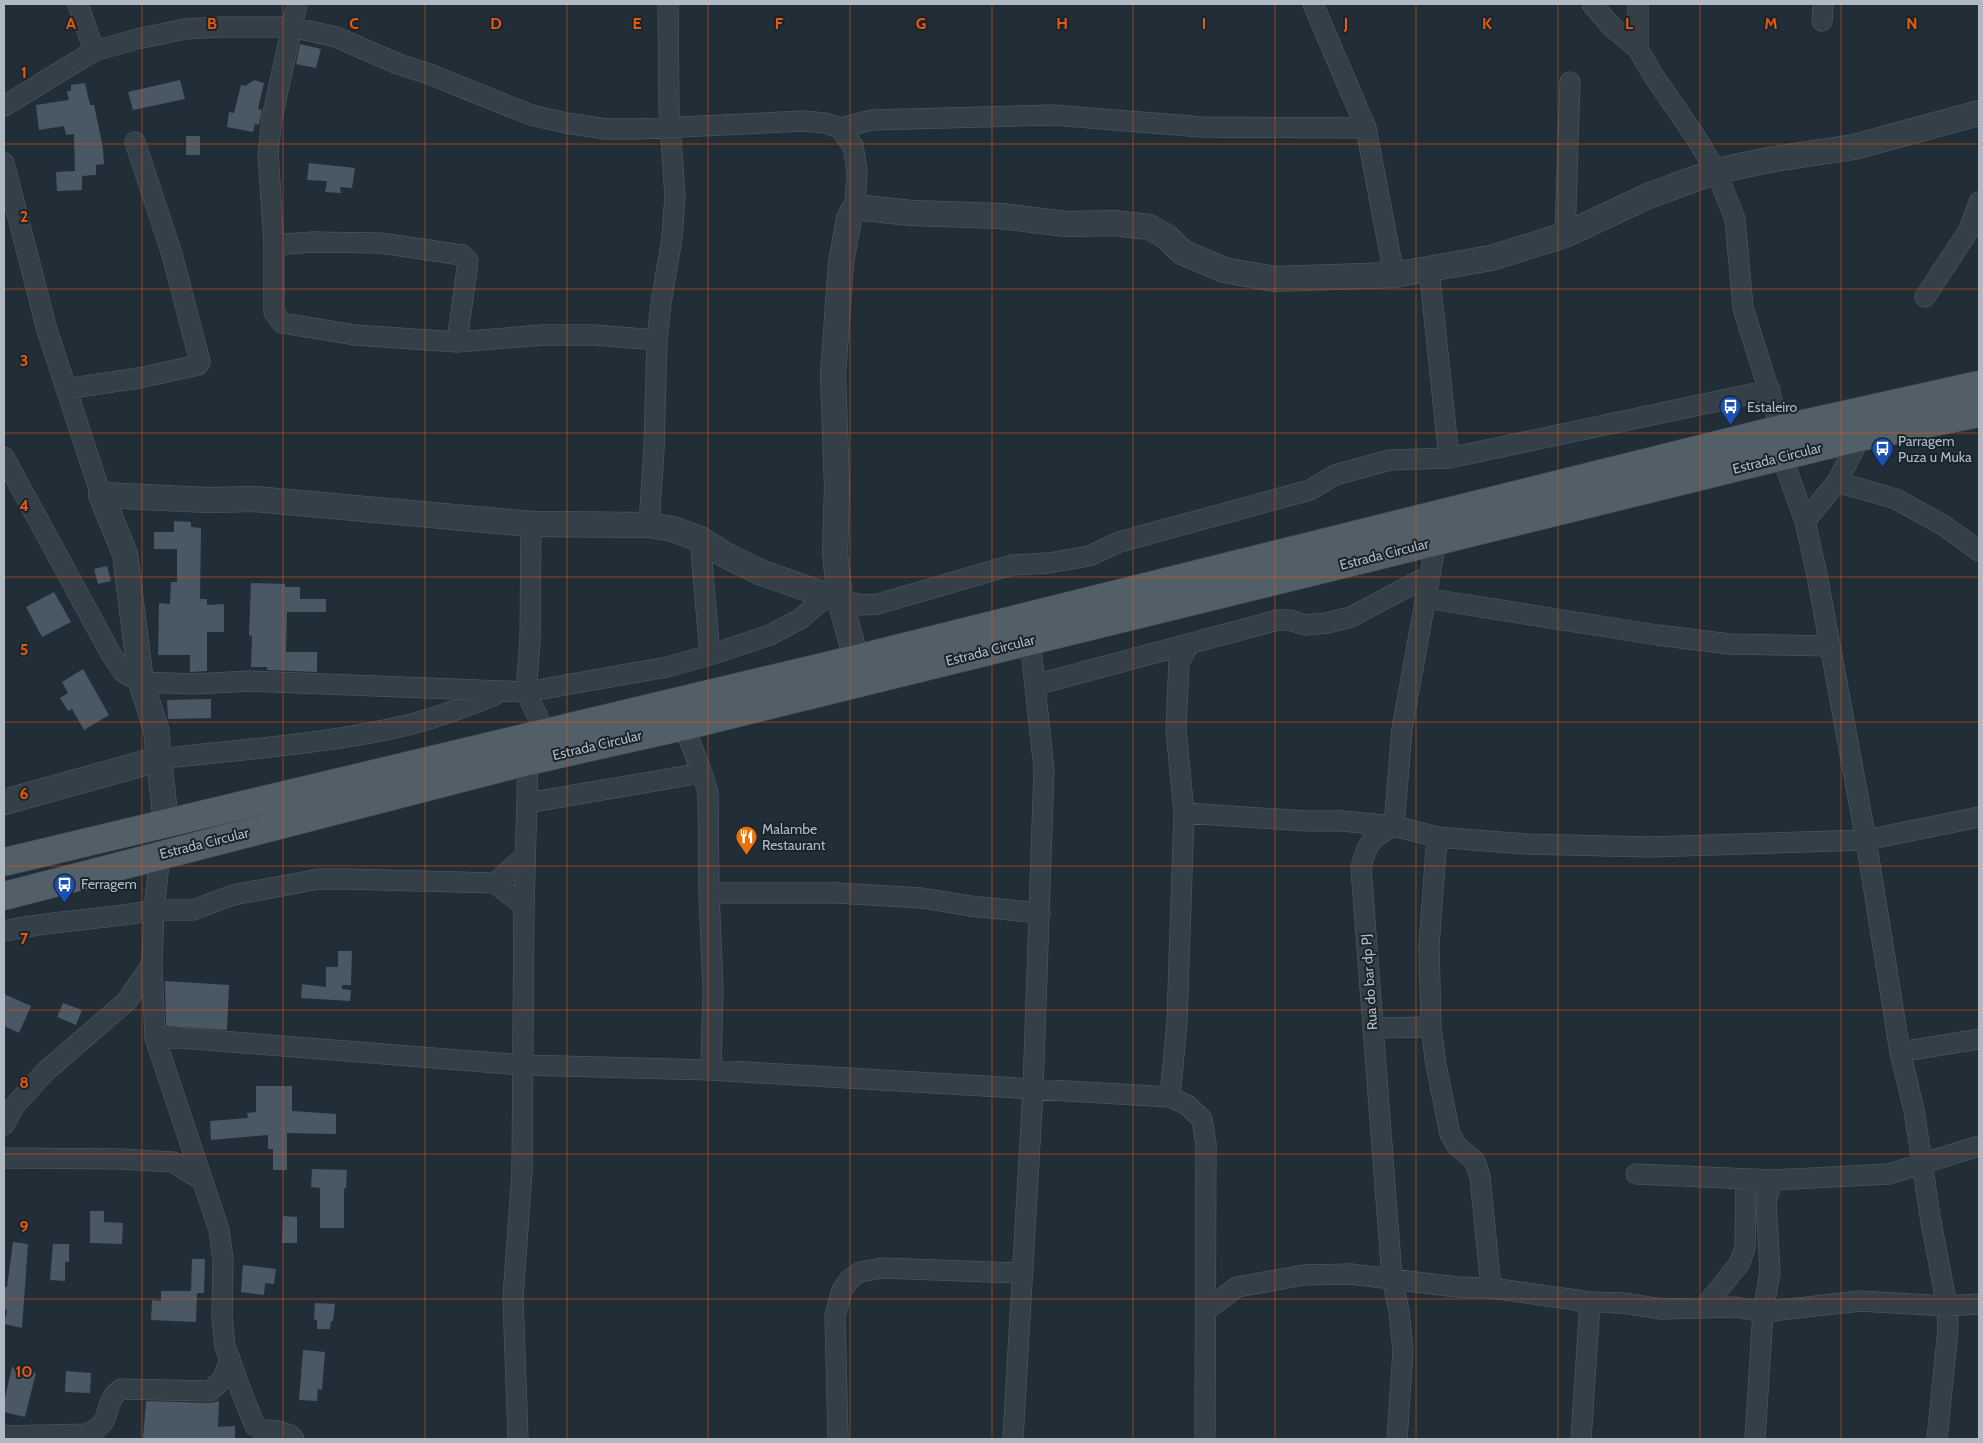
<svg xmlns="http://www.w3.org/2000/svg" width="1983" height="1443" viewBox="0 0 1983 1443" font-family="Cabin,sans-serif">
	<rect width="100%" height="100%" fill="#212e38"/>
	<path fill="#495864" d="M 300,44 L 321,49 L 316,68 L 296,64 Z
		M 180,80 L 185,99 L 133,110 L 128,92 Z
		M 254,80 L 264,83 L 258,109 L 262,110 L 259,125 L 255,124 L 253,132 L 227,127 L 229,112 L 234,113 L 241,85 L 245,86 Z
		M 85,83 L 90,105 L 94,105 L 103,148 L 104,164 L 96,165 L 96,175 L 82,176 L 82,190 L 57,191 L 56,172 L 75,171 L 74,134 L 66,135 L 64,126 L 39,130 L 36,105 L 69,100 L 67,91 L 71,91 L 71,85 Z
		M 186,136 L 200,136 L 200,155 L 186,155 Z
		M 309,163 L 355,168 L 352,188 L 340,187 L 341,193 L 325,192 L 327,181 L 307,180 Z
		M 174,521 L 191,522 L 191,527 L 201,528 L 200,599 L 207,599 L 207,605 L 224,604 L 224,632 L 207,632 L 207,671 L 190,672 L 190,655 L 158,655 L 159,603 L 170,604 L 171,582 L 177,582 L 177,549 L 154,549 L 154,532 L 174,532 Z
		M 107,566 L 111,581 L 98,584 L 94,569 Z
		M 251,583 L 285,584 L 285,587 L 300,587 L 300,599 L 326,599 L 326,612 L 287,612 L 286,652 L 317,652 L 317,672 L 267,670 L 267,667 L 251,667 L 252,636 L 249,635 Z
		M 54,592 L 71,622 L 42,637 L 26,607 Z
		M 83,669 L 109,715 L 84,730 L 72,709 L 68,711 L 60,698 L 68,693 L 62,682 Z
		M 211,699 L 211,718 L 168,719 L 167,700 Z
		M 338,951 L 352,951 L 351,985 L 342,985 L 342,989 L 351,990 L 350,1001 L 301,998 L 302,984 L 326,987 L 326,967 L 338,967 Z
		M 165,981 L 229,985 L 227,1030 L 166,1026 Z
		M 4,994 L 31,1006 L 19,1033 L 4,1026 Z
		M 63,1003 L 82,1010 L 76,1025 L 57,1017 Z
		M 256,1086 L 292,1086 L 292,1111 L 336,1114 L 336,1134 L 287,1133 L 287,1170 L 273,1170 L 273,1149 L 268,1149 L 268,1135 L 211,1140 L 210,1121 L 248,1118 L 247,1113 L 256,1112 Z
		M 312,1169 L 347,1170 L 346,1189 L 344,1188 L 344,1228 L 320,1228 L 320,1188 L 311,1187 Z
		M 90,1211 L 104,1211 L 104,1222 L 123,1223 L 122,1244 L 90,1243 Z
		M 283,1216 L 297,1217 L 297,1243 L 282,1243 Z
		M 13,1242 L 28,1244 L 22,1328 L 4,1324 L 7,1310 L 4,1310 L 4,1287 L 7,1287 Z
		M 53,1244 L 69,1244 L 69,1262 L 65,1262 L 65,1281 L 50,1280 Z
		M 192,1259 L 205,1259 L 204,1293 L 197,1293 L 196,1322 L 151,1320 L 152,1300 L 161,1301 L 161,1291 L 191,1291 Z
		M 243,1265 L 276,1269 L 274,1284 L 265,1283 L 264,1295 L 241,1292 Z
		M 315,1303 L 335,1304 L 333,1321 L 331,1321 L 330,1329 L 317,1329 L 317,1320 L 314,1320 Z
		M 303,1350 L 325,1352 L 322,1390 L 318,1389 L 317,1401 L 299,1400 Z
		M 12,1367 L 36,1373 L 25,1417 L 4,1412 L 4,1402 Z
		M 66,1371 L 91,1373 L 90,1393 L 65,1392 Z
		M 146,1401 L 210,1403 L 219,1401 L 218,1427 L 235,1426 L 235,1439 L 143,1439 Z"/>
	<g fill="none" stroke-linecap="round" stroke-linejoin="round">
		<defs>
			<path id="minor" d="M 78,4 L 94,51
				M 297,4 L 272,118 L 268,153 L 274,245 L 274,312 L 282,323 L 355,335 L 457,342 L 543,335 L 594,335 L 657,340
				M 1313,4 L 1366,128 L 1394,275
				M 1592,4 L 1612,27 L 1638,49 L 1653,75 L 1695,136 L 1716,171 L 1735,219 L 1743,308 L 1781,429
				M 1822,21 L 1823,4
				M 1638,49 L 1638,4
				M 4,106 L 94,51 L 137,39 L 185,29 L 222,27 L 292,27 L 336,37 L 398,64 L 429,74 L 531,115 L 566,123 L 606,129 L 639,129 L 803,121 L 825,123 L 840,128 L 853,146 L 857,171 L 855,207
				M 840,128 L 872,120 L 1053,115 L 1202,127 L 1366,128
				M 4,163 L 47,330 L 101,495
				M 1565,235 L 1570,82
				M 274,245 L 312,242 L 380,243 L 462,255 L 468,261 L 457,342
				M 1429,269 L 1449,458
				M 1925,297 L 1969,230 L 1979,202
				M 66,389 L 139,378 L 198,365 L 200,362 L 172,254 L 135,142
				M 4,457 L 111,654 L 123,672 L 141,682 L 194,684 L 249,681 L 526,692 L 667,667 L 710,655 L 770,635 L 800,619 L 827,596
				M 1782,457 L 1805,521 L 1817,575 L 1866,840 L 1900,1052 L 1914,1110 L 1931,1222 L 1947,1306 L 1948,1329 L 1937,1439
				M 1837,482 L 1896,499 L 1943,525 L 1979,551
				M 1805,521 L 1837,482 L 1860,437
				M 531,524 L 530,642 L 526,692 L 545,732
				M 649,525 L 654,449 L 657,340 L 661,303 L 672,238 L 675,196 L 669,111 L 668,4
				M 700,539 L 710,655
				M 1425,598 L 1657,635 L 1729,644 L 1830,646
				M 840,600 L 863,605 L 878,604 L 1012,565 L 1049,563 L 1089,556 L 1119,542 L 1310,490 L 1335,475 L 1390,460 L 1449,458 L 1770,390
				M 1035,685 L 1278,620 L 1290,620 L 1305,625 L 1327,623 L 1351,617 L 1430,575
				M 684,726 L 702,773 L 708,793 L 709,893 L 713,990 L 711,1070
				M 159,759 C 243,749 330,744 412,724 C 440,716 468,706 495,695
				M 527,803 L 702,773
				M 1184,813 L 1307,821 L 1342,821 L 1394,826 L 1437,837 L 1525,844 L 1650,847 L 1866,840 L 1979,817
				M 1437,837 L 1429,945 L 1431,1027 L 1436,1065 L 1450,1134 L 1457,1146 L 1475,1161 L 1480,1177 L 1491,1288
				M 160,854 L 154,910 L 193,910 L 233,895 L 319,879 L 345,879 L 495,883 L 524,906
				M 495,883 L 525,856
				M 709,893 L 837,893 L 922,898 L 970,906 L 1040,913
				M 4,931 C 53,920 104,920 154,910 L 152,964 L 127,1001 L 46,1071 L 15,1105 L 4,1125
				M 152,964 L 155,1038 L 182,1038 L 522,1065 L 711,1070 L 1170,1097 L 1187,1105 L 1202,1119 L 1206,1144 L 1205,1439
				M 1373,1028 L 1431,1027
				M 155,1038 L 219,1230 L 223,1259 L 222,1317 L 225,1346 L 241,1391 L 255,1426 L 264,1430 L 278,1431 L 290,1435 L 294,1439
				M 1900,1052 L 1979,1039
				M 1170,1097 L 1177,1022 L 1184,813 L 1176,729 L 1179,662 L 1189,645
				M 4,1158 L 120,1159 L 173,1162 L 202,1180
				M 1636,1174 L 1773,1180 L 1889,1174 L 1979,1146
				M 1704,1308 L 1739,1264 L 1745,1248 L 1746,1179
				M 1206,1310 L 1237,1287 L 1304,1275 L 1351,1274 L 1457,1287 L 1491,1288 L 1590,1302 L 1622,1303 L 1662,1309 L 1735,1307 L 1763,1312 L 1860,1301 L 1947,1306 L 1979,1304
				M 4,1436 L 85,1434 C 118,1422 99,1405 121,1389 L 210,1391 L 223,1379 L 230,1359
				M 518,1439 L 513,1298 L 522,1171 L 524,906 L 528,761
				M 838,1439 L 835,1316 L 842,1290 L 850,1279 L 860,1272 L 882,1268 L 1021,1273
				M 1013,1439 L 1033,1090 L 1044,769 L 1030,640
				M 1397,1439 L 1403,1351 L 1399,1311 L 1392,1278 L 1361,868 C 1367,842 1371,838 1394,826 L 1402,729 L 1436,541
				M 1581,1439 L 1590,1302
				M 1755,1439 L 1763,1312 L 1770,1272 L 1766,1200 L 1773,1180"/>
			<path id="tertiary" d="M 856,659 L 840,600 L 835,553 L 837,487 L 833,375 L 841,263 L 849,219 L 855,207 L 911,213 L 1001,216 L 1066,224 L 1114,223 L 1149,227 L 1167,237 L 1182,252 L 1224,270 L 1274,279 L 1394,275 L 1491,258 L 1565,235 L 1648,196 L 1716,171 L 1774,159 L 1854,147 L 1979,113
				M 159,759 L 166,823
				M 4,802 L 159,759 L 156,729 L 141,682 L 125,554 L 101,495 L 207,500 L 255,499 L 531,524 L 649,525 L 673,529 L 700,539 L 725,555 L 762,573 L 840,600"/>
			<path id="primary" d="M 4,862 L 856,659 L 1781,429 L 1979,385
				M 4,896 L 528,761 L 684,726 L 1860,437 L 1979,413"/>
		</defs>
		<use href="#minor" stroke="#525d66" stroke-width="21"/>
		<use href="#tertiary" stroke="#525d66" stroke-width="26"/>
		<use href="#primary" stroke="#414b55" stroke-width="29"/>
		<use href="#minor" stroke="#353f48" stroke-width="20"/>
		<use href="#tertiary" stroke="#353f48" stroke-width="25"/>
		<use href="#primary" stroke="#535f68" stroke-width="28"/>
	</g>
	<path fill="none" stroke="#e8590c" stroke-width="1" stroke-opacity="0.55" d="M 142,4 L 142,1439M 283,4 L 283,1439M 425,4 L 425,1439M 567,4 L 567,1439M 708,4 L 708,1439M 850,4 L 850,1439M 992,4 L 992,1439M 1133,4 L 1133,1439M 1275,4 L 1275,1439M 1416,4 L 1416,1439M 1558,4 L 1558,1439M 1700,4 L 1700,1439M 1841,4 L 1841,1439M 4,144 L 1979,144M 4,289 L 1979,289M 4,433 L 1979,433M 4,577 L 1979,577M 4,722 L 1979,722M 4,866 L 1979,866M 4,1010 L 1979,1010M 4,1154 L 1979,1154M 4,1299 L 1979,1299"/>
	<defs>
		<symbol id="bus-pin" viewBox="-11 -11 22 30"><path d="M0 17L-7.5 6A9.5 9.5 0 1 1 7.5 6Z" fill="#1a4fb4" stroke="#1a242d"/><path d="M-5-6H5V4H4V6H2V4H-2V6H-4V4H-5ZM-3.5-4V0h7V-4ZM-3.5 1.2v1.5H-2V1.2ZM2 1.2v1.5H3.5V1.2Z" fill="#fff"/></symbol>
		<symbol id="restaurant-pin" viewBox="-11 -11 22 30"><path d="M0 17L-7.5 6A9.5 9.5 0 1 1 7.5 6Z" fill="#e8710a" stroke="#1a242d"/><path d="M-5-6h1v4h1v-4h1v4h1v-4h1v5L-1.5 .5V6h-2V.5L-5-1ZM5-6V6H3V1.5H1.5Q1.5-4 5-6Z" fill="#fff"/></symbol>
	</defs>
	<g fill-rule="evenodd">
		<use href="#bus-pin" x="1718" y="394" width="25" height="34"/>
		<use href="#bus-pin" x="1870" y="436" width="25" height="34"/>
		<use href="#restaurant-pin" x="734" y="824" width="25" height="34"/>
		<use href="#bus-pin" x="52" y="872" width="25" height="34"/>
	</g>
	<g text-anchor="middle" stroke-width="4" stroke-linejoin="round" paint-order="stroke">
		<g font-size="14" fill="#afbac5" stroke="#1a242d" text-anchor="start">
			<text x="1747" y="412">Estaleiro</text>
			<text x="1898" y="446">Parragem<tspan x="1898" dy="16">Puza u Muka</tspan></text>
			<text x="762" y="834">Malambe<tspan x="762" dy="16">Restaurant</tspan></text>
			<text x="81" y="889">Ferragem</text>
		</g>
		<g font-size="14" fill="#afbac5" stroke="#1a242d">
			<text transform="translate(1777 458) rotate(-14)" y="5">Estrada Circular</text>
			<text transform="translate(1384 554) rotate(-14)" y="5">Estrada Circular</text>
			<text transform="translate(990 650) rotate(-14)" y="5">Estrada Circular</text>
			<text transform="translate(597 745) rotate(-13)" y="5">Estrada Circular</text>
			<text transform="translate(204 843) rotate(-14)" y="5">Estrada Circular</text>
			<text transform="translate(1369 982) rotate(-94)" y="5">Rua do bar dp PJ</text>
		</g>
	</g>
	<g font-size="16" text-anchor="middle" font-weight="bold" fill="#e8590c" stroke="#1a242d" stroke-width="4" stroke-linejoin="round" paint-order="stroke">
		<text x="71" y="29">A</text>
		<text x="212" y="29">B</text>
		<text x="354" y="29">C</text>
		<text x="496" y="29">D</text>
		<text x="637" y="29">E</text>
		<text x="779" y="29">F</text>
		<text x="921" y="29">G</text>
		<text x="1062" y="29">H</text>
		<text x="1204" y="29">I</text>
		<text x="1346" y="29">J</text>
		<text x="1487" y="29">K</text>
		<text x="1629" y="29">L</text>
		<text x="1771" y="29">M</text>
		<text x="1912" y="29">N</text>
		<text x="24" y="78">1</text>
		<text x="24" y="222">2</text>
		<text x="24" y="366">3</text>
		<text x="24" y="511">4</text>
		<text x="24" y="655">5</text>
		<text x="24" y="799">6</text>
		<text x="24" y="944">7</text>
		<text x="24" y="1088">8</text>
		<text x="24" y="1232">9</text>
		<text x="24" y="1377">10</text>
	</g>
	<rect width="1983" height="1443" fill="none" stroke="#afbac5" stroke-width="10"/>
</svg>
